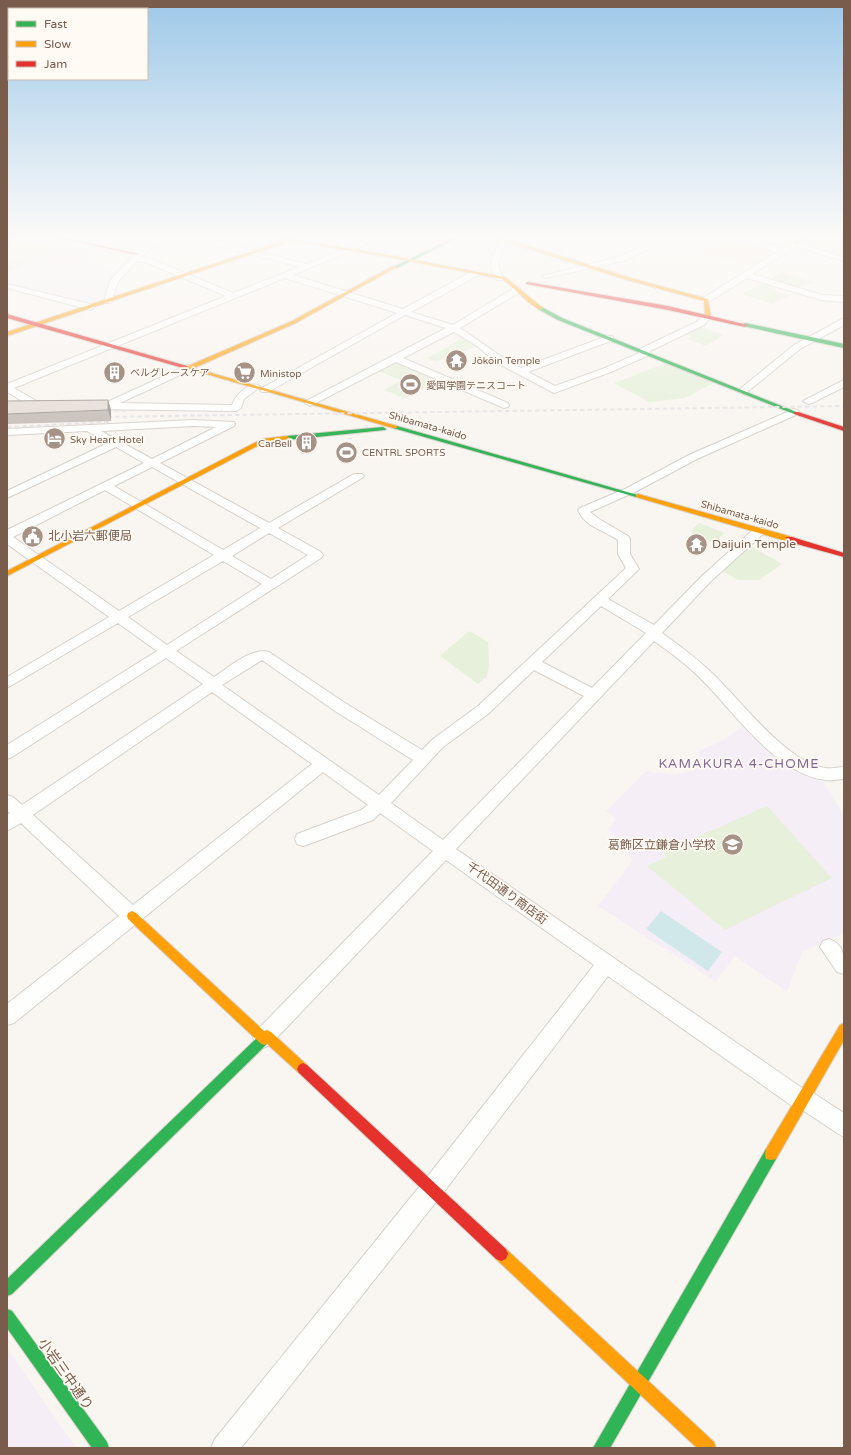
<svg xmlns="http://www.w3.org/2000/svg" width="851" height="1455" viewBox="0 0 851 1455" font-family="'Varela Round','Noto Sans JP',sans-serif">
	<rect width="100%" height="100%" fill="#f9f5f0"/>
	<path fill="#f2e8de" d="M 774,236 L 804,244 L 824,236 L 844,236 L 844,257 L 793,242 L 780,248 L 753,267 L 700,252 L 717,242 L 760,242 Z"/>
	<path fill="#f6eef6" d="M 20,236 L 38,236 L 100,250 L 77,262 L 119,270 L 110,281 L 106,296 L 85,303 L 7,284 L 7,241 Z
		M 746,724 L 822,779 L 844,816 L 844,933 L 802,952 L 787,992 L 735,956 L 716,982 L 598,906 L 633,860 L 608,829 L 617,819 L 606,811 L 646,771 L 675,775 L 693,771 L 700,763 L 699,751 L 722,741 Z
		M 7,1348 L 76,1448 L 7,1448 Z"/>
	<path fill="#e7f0db" d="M 17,238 L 58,247 L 7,273 L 7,243 Z
		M 782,272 L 813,282 C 794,291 788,285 770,279 Z
		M 766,282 L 779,286 L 773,290 L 790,295 L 773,304 L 741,294 Z
		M 701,327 L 723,335 L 706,346 L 688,339 L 692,337 L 687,334 Z
		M 465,337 L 476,344 L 472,346 L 475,347 L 436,362 L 427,358 Z
		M 398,362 L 439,380 L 405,398 L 384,390 L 401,380 L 378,371 L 394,363 Z
		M 666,363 L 715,382 L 685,398 L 649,402 L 614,383 Z
		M 699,523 L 725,533 L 717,540 L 725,544 L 722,547 L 690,532 Z
		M 751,546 L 782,564 L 759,580 L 738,580 L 722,571 Z
		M 469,631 L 488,642 L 489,667 L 487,676 L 478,684 L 440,656 Z
		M 767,806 L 832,878 L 725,930 L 647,866 L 666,857 L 663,852 Z"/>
	<path fill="#d0e8ea" d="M 661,911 L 722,952 L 708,971 L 646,929 Z"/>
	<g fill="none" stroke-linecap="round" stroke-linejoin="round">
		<defs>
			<path id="street" d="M 7,236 L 19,236 L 7,241 Z
				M 168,236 L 178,236 L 152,247 L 141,257 L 149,258 L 233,293 L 300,267 L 186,238 L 185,236 L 197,236 L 307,264 L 377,236 L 387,236 L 293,275 L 403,309 L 473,271 L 479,271 L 479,275 L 411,312 L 453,325 L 514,288 L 520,288 L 520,292 L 460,328 C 481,341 499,357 521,368 L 607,336 L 613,336 L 613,340 L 528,372 L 555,386 L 605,368 L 639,353 L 640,349 L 698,321 L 705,314 L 711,314 L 712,316 L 704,325 L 650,351 L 649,355 L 611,372 L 554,393 L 497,363 L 477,346 L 454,332 L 403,358 L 508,403 L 509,405 L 508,407 L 504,408 L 396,362 L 310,406 L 305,403 L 306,401 L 446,328 L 405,315 L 268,392 L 262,392 L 260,390 L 262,388 L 397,313 L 285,278 L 14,388 L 38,402 L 53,403 L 54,405 L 53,407 L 32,407 L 7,392 L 7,384 L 226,296 L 145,262 L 137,261 L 118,282 L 111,303 L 105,303 L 104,301 L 110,281 L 122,267 L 146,243 Z
				M 479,236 L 505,238 L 525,236 L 506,243 C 501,257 493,264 504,278 L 503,280 L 497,280 C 486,267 493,255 500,241 Z
				M 666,236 L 676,236 L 623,261 L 546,278 L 542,276 L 618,257 Z
				M 728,236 L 739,236 L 783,248 L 795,242 L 844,257 L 844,261 L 796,247 L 752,274 L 822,295 L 844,296 L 844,302 L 821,300 L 747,278 L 709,302 L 703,302 L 703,298 L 777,252 Z
				M 7,284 L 94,305 L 95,307 L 91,310 L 7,288 Z
				M 844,318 L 844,325 L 800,349 L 746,393 L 740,393 L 738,391 L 740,389 L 794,345 Z
				M 188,365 L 191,366 L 191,370 L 120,403 L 232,405 C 235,396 248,382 258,385 L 260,387 L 244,399 L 241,408 L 236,411 L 89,409 L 84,406 L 89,403 L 105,403 Z
				M 844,380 L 844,387 L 812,403 L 808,404 L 803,401 Z
				M 794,409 L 798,410 L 799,412 L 798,414 L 697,459 L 635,492 L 590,512 L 599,519 L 628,536 L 630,539 L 630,554 L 639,569 L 608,599 L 654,625 L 702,576 L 755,528 L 763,528 L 765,531 L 763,534 L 710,582 L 662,633 C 680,646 698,659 714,675 C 741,701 788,764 826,768 C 831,769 838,767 844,767 L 844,779 C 838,779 831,781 826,780 C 778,775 737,716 706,684 C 691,668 673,654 654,641 L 456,849 L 802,1088 L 810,1091 L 844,1113 L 844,1137 L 837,1133 L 804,1111 L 795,1108 L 608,976 L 440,1197 L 241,1448 L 211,1448 L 215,1439 L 424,1181 L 594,965 L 446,860 L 270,1045 L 263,1048 L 256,1045 L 253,1038 L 256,1031 L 433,851 L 380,813 L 373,820 L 309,844 L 303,846 L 297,844 L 295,839 L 297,834 L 361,810 L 368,805 L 323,772 L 14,1023 L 7,1025 L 7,1004 L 119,916 L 21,823 L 7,831 L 7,815 L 10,813 L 7,811 L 7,795 L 13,797 L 22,805 L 203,684 L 166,658 L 12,757 L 7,759 L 7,745 L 157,651 L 118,623 L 7,688 L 7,677 L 109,617 L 7,544 L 7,530 L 144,463 L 116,447 L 7,498 L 7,491 L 108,443 L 87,431 L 7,435 L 7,429 L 193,420 L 234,422 L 235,424 L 234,426 L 160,463 L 269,523 L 354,474 L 362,474 L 364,476 L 362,478 L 278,528 L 321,552 L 323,555 L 321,558 L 176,651 L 214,677 C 228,668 251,647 269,652 L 345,703 L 422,750 L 433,739 L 478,706 L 626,568 L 618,554 L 618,540 C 605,531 584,526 578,510 L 580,508 L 627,488 L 689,455 ZM 193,426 L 216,427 L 152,459 L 101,431 ZM 152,467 L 260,528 L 223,550 L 114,486 ZM 105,490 L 214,555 L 119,611 L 13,537 ZM 269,533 L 308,555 L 271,579 L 232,556 ZM 223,561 L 262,584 L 167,645 L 128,617 ZM 601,606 L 646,633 L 592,688 L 542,662 ZM 262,660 L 335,711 L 413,760 L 379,795 L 222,685 ZM 534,670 L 584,696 L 443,840 L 391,803 L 443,747 L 488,714 ZM 212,692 L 312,764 L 133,905 L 33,815 Z
				M 829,939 C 846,945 844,959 844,974 L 837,972 L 820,947 L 823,941 Z"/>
			<path id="fast" d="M 457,236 L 462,236 L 397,268 L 393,267 Z
				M 540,306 L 562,318 L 799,413 L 794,414 L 558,320 L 538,309 L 538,307 Z
				M 745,323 L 844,344 L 844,348 L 743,326 L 742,325 Z
				M 393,426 L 397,426 L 641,496 L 640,497 L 636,497 L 393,428 Z
				M 383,427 L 386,429 L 385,430 L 287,440 L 284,438 L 287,436 Z
				M 264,1033 L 268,1035 L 270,1039 L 268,1043 L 12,1294 L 7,1296 L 7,1279 L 260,1035 Z
				M 771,1148 L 776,1149 L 777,1154 L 776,1159 L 610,1448 L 593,1448 L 766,1149 Z
				M 7,1309 L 12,1311 L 107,1442 L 109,1448 L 92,1448 L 7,1328 Z"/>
			<path id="slow" d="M 265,236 L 273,236 L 388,255 L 505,277 L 543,308 L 540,310 L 528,302 L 511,286 L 502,279 L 388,257 L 291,241 L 7,336 L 7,332 L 286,240 Z
				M 498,236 L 502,236 L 504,238 L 631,278 L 708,299 L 711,316 L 708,318 L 705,316 L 704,301 L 627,280 L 500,240 Z
				M 810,236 L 815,236 L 797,245 L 793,244 Z
				M 393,266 L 397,267 L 296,323 L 194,368 L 397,426 L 397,428 L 393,428 L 182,367 L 185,365 L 188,366 L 292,321 Z
				M 287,436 L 290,438 L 289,439 L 265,442 L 7,576 L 7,571 L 262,439 Z
				M 638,494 L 792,537 L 793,539 L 792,541 L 786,541 L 636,497 L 636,495 Z
				M 132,911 L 136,913 L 264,1031 L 267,1030 L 271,1032 L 307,1065 L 309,1069 L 307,1073 L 303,1075 L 299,1073 L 267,1044 L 264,1045 L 260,1043 L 128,919 L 127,916 L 128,913 Z
				M 844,1023 L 844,1040 L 776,1159 L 771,1160 L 766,1159 L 765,1154 L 766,1149 L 840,1025 Z
				M 501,1247 L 506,1249 L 714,1442 L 716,1448 L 697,1448 L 496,1259 L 494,1254 L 496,1249 Z"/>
			<path id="jam" d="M 50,236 L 57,236 L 139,254 L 137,255 Z
				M 528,282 L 668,306 L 748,325 L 745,327 L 668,310 L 526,284 L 526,283 Z
				M 7,314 L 187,366 L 188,367 L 183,368 L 7,318 Z
				M 794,412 L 798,412 L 844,427 L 844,431 L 794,414 Z
				M 786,537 L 792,537 L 844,553 L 844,557 L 786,541 Z
				M 303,1063 L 307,1065 L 506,1249 L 508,1254 L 506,1259 L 501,1261 L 496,1259 L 299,1073 L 297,1069 L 299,1065 Z"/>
		</defs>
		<use href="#street" stroke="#d7d1cb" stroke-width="2"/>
		<use href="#fast" stroke="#d9d2cb" stroke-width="2"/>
		<use href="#slow" stroke="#d9d2cb" stroke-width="2"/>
		<use href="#jam" stroke="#d9d2cb" stroke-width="2"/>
		<use href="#street" fill="#fefefd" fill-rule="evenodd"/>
		<use href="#fast" fill="#30b455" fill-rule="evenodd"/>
		<use href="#slow" fill="#ff9f0a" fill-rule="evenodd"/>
		<use href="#jam" fill="#e5322d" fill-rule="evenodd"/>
		<path stroke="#e6e3e7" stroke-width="2" stroke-dasharray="4.5 3" stroke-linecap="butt" d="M 99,410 L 127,411
			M 100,417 L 844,406
			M 7,427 L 109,422"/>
	</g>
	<path fill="#c6bfb9" d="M 108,400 L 111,410 L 111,421 L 7,424 L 7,401 Z"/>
	<path fill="#a19b96" d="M 108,400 L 111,410 L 111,421 L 108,410 Z"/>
	<path fill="#e6ded7" stroke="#a19b96" d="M 108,400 L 108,410 L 7,414 L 7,401 Z"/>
	<linearGradient id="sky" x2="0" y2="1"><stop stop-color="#9ec9e9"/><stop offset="0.54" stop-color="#fcfaf8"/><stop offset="1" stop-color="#fcfaf8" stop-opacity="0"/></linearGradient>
	<rect width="851" height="439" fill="url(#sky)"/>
	<defs>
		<symbol id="temple-disc" viewBox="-11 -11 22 22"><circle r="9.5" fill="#a69286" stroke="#fffaf3"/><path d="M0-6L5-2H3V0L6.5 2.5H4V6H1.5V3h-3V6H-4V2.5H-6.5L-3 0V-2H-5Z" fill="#fff"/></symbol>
		<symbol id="building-disc" viewBox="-11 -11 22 22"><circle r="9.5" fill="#a69286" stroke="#fffaf3"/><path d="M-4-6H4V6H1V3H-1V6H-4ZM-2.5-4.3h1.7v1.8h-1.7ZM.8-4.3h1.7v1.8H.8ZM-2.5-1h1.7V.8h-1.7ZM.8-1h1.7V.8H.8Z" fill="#fff"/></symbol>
		<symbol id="supermarket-disc" viewBox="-11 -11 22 22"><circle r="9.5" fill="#a69286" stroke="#fffaf3"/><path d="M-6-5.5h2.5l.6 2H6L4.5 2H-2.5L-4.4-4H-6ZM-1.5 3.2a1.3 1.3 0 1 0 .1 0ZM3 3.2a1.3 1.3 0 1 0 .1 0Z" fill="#fff"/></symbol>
		<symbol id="stadium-disc" viewBox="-11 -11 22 22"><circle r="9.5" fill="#a69286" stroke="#fffaf3"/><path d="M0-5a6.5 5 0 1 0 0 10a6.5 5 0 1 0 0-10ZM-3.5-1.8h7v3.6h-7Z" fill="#fff"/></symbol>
		<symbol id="hotel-disc" viewBox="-11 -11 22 22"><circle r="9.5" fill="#a69286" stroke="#fffaf3"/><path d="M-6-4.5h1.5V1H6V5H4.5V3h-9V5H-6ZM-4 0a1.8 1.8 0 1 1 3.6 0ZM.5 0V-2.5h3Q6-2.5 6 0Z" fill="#fff"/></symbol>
		<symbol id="civic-disc" viewBox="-11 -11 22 22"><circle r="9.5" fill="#a69286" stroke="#fffaf3"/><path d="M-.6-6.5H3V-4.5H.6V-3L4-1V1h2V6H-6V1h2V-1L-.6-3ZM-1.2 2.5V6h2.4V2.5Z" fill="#fff"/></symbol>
		<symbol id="school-disc" viewBox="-11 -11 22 22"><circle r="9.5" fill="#a69286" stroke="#fffaf3"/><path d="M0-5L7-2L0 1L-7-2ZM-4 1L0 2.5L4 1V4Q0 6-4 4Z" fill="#fff"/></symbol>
	</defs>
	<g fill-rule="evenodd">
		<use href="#temple-disc" x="444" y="348" width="25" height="25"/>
		<use href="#building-disc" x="102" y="360" width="25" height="25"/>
		<use href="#supermarket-disc" x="232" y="360" width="25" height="25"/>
		<use href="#stadium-disc" x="398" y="372" width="25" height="25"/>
		<use href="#hotel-disc" x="42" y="426" width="25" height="25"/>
		<use href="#building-disc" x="294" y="430" width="25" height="25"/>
		<use href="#stadium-disc" x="334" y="440" width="25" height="25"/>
		<use href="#civic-disc" x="20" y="524" width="25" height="25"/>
		<use href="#temple-disc" x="684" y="532" width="25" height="25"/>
		<use href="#school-disc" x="720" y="832" width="25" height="25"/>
	</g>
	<g text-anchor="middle" stroke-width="3.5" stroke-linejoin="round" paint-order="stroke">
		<g font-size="10" fill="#7a5c4d" stroke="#fffaf3" text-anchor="start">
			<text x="472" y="364">Jōkōin Temple</text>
			<text x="130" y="376">ベルグレースケア</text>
			<text x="260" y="377">Ministop</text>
			<text x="426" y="389">愛国学園テニスコート</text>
			<text x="70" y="443">Sky Heart Hotel</text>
			<text x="292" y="447" text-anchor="end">CarBell</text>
			<text x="362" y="456">CENTRL SPORTS</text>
		</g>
		<g font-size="10" fill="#7a5c4d" stroke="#fffaf3">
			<text transform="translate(428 425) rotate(16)" y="4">Shibamata-kaido</text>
			<text transform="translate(740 514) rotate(16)" y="4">Shibamata-kaido</text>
		</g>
		<g font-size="12" fill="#7a5c4d" stroke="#fffaf3" text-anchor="start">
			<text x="48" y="540">北小岩六郵便局</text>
			<text x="712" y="548">Daijuin Temple</text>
			<text x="716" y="849" text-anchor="end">葛飾区立鎌倉小学校</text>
		</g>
		<g font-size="12" fill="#7a5c4d" stroke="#fffaf3">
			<text transform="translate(507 893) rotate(36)" y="4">千代田通り商店街</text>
		</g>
		<g font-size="13" letter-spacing="1" fill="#846695" stroke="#fffaf3">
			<text x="739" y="768">KAMAKURA 4-CHOME</text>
		</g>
		<g font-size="14" fill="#7a5c4d" stroke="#fffaf3">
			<text transform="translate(66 1374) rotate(55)" y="5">小岩三中通り</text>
		</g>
	</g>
	<rect width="851" height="1455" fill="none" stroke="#7a5c4d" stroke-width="16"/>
	<rect x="8" y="8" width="140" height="72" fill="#fffaf3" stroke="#cabbb1"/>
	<rect x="16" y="21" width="20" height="6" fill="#30b455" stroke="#cabbb1"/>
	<text x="44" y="28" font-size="12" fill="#7a5c4d">Fast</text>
	<rect x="16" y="41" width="20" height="6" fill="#ff9f0a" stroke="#cabbb1"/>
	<text x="44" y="48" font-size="12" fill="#7a5c4d">Slow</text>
	<rect x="16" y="61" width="20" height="6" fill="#e5322d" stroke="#cabbb1"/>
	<text x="44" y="68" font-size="12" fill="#7a5c4d">Jam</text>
</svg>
